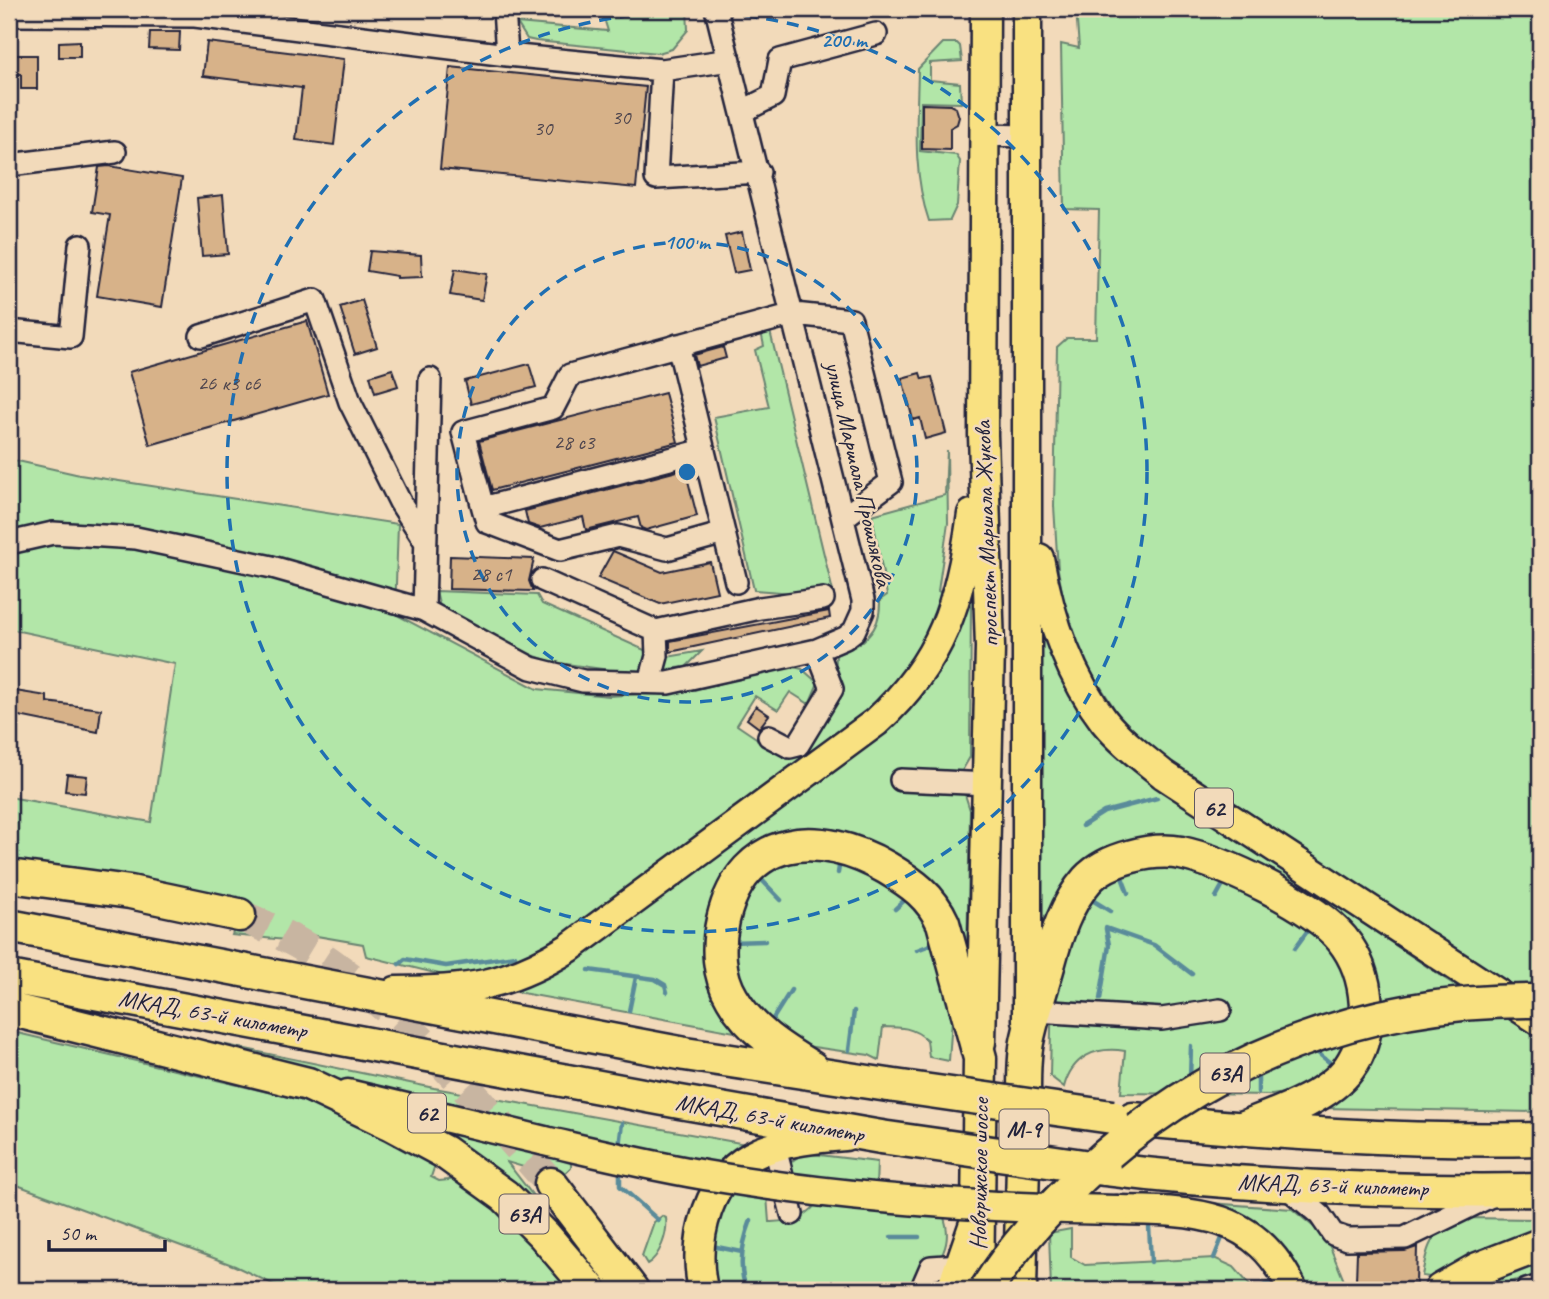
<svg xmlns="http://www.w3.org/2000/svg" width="1549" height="1299" viewBox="0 0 1549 1299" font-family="Caveat,sans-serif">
	<rect width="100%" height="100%" fill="#f2daba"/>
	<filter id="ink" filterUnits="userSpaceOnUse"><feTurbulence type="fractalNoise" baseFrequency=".0143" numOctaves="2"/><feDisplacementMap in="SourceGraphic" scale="14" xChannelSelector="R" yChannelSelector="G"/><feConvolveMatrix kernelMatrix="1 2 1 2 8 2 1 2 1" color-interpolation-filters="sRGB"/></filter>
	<g filter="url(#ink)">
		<path fill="#b2e6a8" stroke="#6a8472" stroke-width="2" d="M 601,9 L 687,9 L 688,30 L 672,49 L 658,53 L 536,41 L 527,39 L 517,23 L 608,31 Z
			M 1076,9 L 1540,9 L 1540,1005 L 1162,755 L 1121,719 L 1083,659 L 1068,624 L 1058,570 L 1054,506 L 1057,347 L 1067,338 L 1096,338 L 1099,210 L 1064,209 L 1061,44 L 1079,48 Z
			M 943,43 L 957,43 L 960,46 L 962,61 L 930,63 L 930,80 L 960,83 L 961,103 L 921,102 L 920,151 L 956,155 L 960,161 L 957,205 L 950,220 L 929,221 C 912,172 917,120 918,69 Z
			M 760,327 L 769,327 L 834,596 L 754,590 L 714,417 L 769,407 L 755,350 L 764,346 Z
			M 947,450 L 948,523 L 938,591 L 944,594 L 924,644 L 902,677 L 879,701 L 834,740 L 569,937 L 512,969 L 451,977 L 366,956 L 363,944 L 299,933 L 297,941 L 232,935 L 243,903 L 9,863 L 9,797 L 151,822 L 175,664 L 9,629 L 9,459 L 80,475 L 398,524 L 395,614 L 537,689 L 609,696 L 690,691 L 790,666 L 802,669 L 818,683 L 809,704 L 790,692 L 778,710 L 755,696 L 737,725 L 783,756 L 803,747 L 835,693 L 836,655 C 863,645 881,632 880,600 L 887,595 L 872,515 L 945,495 Z
			M 436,591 L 537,595 L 542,604 L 662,658 L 702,651 L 686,667 L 631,673 L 552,662 L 509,647 L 440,607 Z
			M 967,597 L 971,597 L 970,757 L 959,776 L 970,810 L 967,954 L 952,920 L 831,836 L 718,901 L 751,1035 L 511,991 L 845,757 Z
			M 1040,620 L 1163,789 L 1447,980 L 1540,1039 L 1540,1112 L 1322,1108 L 1375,999 L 1312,906 L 1134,848 L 1036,950 Z
			M 830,854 L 926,908 L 949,988 L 952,1019 L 949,1061 L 929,1057 L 927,1040 C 913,1027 901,1027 883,1027 L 879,1060 L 869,1055 L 792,1044 L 775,1035 L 732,979 L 728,956 L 749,886 L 788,858 Z
			M 1181,861 L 1301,917 L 1347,965 L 1355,1036 C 1332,1071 1316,1089 1272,1095 L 1121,1093 L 1125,1051 C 1095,1046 1072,1057 1064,1087 L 1050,1076 L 1052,985 L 1058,954 L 1101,879 Z
			M 9,1031 L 297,1099 L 346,1117 L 436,1162 L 431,1177 L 439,1181 L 459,1179 L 495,1205 L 575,1290 L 285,1290 L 235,1266 L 9,1182 Z
			M 158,1031 L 434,1088 L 757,1146 L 728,1167 L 707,1163 L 436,1103 L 157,1035 Z
			M 416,1118 L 571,1159 L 571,1168 L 562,1175 L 557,1169 L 550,1175 L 507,1162 L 583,1260 Z
			M 803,1153 L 877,1162 L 876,1188 L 793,1179 L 791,1162 Z
			M 729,1189 L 767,1196 L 769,1222 C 790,1221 803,1221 817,1203 L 943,1215 C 956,1248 935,1266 915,1290 L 707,1290 L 704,1247 Z
			M 1182,1201 L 1292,1209 L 1326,1237 L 1347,1288 L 1417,1290 L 1303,1290 Z
			M 662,1216 L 666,1218 C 668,1233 660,1257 647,1264 L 642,1256 L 654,1222 Z
			M 1466,1218 L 1540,1219 L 1540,1232 L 1465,1258 L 1437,1278 L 1422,1276 C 1428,1241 1432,1230 1466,1218 Z
			M 1071,1229 L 1071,1257 L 1085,1265 L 1214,1258 L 1234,1267 L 1254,1290 L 1051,1290 L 1049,1233 Z
			M 1540,1259 L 1540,1274 L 1480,1290 L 1467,1290 Z"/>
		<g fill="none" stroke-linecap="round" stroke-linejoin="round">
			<path stroke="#5a8b9a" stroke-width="4.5" d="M 1082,826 L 1104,812 L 1157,798
				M 1120,872 L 1128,893
				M 838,873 L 840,860
				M 760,878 L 781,900
				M 1216,897 L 1226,879
				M 1089,898 L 1110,911
				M 895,909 L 909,896
				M 1106,928 L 1154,945 L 1192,974
				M 730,942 L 765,941
				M 1295,948 L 1311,926
				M 917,950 L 938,942
				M 399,964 L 405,959 L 446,966 L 515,956
				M 589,970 L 655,979 L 665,985 L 667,992
				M 1100,999 L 1109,945 L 1106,929
				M 629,1011 L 636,977
				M 769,1025 L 791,990
				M 1313,1049 L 1334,1066
				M 849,1050 L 854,1011
				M 1258,1072 L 1258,1092
				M 1190,1079 L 1191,1046
				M 619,1146 L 622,1123
				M 620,1169 L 620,1186 L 658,1220
				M 1149,1226 L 1151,1262
				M 891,1237 L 919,1237
				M 712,1246 L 742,1252
				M 1214,1258 L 1224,1233
				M 747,1290 C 737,1267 742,1243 751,1220
				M 886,1290 L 888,1290
				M 1254,1290 L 1276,1280"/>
		</g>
		<path fill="#d7b289" stroke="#22223b" stroke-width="2" d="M 150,32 L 180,32 L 179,50 L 149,49 Z
			M 80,41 L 80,57 L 59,57 L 59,42 Z
			M 207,42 L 344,59 L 334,145 L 296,140 L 302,88 L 203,76 Z
			M 10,55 L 37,55 L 37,89 L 21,89 L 21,74 L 9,74 Z
			M 450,67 L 646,87 L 636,188 L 440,169 Z
			M 922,104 L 950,105 L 956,108 L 959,117 L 957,124 L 950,128 L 950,150 L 922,149 Z
			M 109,166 L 182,178 L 162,307 L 97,296 L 110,215 L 92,212 L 99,167 Z
			M 223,195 L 228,254 L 202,256 L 197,198 Z
			M 742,232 L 750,270 L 734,273 L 725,236 Z
			M 370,251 L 421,255 L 422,277 L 397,278 L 397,276 L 367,271 Z
			M 455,269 L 487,274 L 482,300 L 450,295 Z
			M 362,300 L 377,347 L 355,354 L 340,307 Z
			M 307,321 L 328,394 L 150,445 L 129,372 Z
			M 723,347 L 726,358 L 697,366 L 694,355 Z
			M 529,364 L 536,387 L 471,404 L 465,381 Z
			M 392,369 L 398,386 L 375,393 L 370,376 Z
			M 920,373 L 922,379 L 932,377 L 946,433 L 925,439 L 920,418 L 913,420 L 902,378 Z
			M 665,393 L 678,442 L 492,490 L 479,441 Z
			M 685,469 L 697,516 L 646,530 L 641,528 L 638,517 L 586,530 L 583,517 L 540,528 L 528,524 L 525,511 Z
			M 613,551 L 662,572 L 710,562 L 717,592 L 660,604 L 598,578 Z
			M 450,556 L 534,559 L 529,581 L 533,591 L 449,589 Z
			M 829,611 L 830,618 L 670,652 L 670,641 Z
			M 9,690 L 47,696 L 47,702 L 101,709 L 98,732 L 9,714 Z
			M 756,706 L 769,715 L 759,728 L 747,719 Z
			M 67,774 L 87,776 L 85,793 L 65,791 Z
			M 1417,1247 L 1416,1284 L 1356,1281 L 1357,1252 L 1405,1251 Z"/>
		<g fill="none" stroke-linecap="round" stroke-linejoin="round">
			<path stroke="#c8b5a1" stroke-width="32" stroke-dasharray="32 16" stroke-linecap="butt" d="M 239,915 C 272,929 303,944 333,965 C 411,1020 488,1112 551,1184"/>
			<defs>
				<path id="minor" d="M 504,9 L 507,55
					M 9,15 L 195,16 L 507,55 L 662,70 L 730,60
					M 662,70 L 656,178 L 759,172
					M 743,111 L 773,96 L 780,60 L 876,34
					M 984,135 L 1027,136
					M 9,165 L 115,152
					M 9,331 L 71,337 L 80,245
					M 201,336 L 315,300 L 350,402 L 400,502 L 425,541
					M 678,345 L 736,582
					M 704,450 L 483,508 L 463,432 L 553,408 L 570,375 L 794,314 L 851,320 L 891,482 L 843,518
					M 483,508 L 487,522 L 560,550 L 618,536 L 667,549 L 724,533
					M 9,543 L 53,533 L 136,538 L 272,567 L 424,610 L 531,668 L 583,681 L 668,683 L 817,650 L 845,638 L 854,631 L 863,611 L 863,600 L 716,9
					M 542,580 L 656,631 L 657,656 L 650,682
					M 424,610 L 430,379
					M 656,631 L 760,608 L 823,599
					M 769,736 L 790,747 L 798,745 L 832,689 L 817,650
					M 901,780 L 989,784
					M 1036,1011 L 1162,1019 L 1220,1010
					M 775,1148 L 792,1214
					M 1284,1185 L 1320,1215 L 1333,1234 L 1347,1239 L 1405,1238 L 1493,1195
					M 921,1290 L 931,1267 L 961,1265
					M 1527,1290 L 1540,1286"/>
				<path id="major" d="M 1039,558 C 1049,614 1069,675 1104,721 C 1121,742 1143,758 1164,775 L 1540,1021
					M 396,991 C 468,990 507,987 569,948 L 876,722 C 943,661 960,601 972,514
					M 1027,1020 L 1027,9
					M 981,1042 L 990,647 L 983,435 L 985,9
					M 348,1094 L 545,1141
					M 1118,1210 C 1195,1211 1256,1211 1293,1290
					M 703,1290 C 692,1238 707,1175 760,1152 C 787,1141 817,1138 845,1136
					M 951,1290 L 973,1226"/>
				<path id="highway" d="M 9,876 L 130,892 L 239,915
					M 9,926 L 685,1054 L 888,1085
					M 9,977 L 680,1102 L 881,1137
					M 9,1009 L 308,1084 L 390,1123 L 444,1152 L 505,1196 L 544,1235 L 591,1290
					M 812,1068 C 781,1049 750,1030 732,998 C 718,975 717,946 723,920 C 743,833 820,829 887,868 C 912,883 931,896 943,923 L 980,1058 L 977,1290
					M 1133,1119 C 1268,1132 1404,1142 1540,1139
					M 1104,1169 C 1247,1187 1397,1192 1540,1190
					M 551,1184 L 632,1290
					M 1020,1290 C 1021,1234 1023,1178 1024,1121 C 1025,1096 1022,1067 1027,1042 C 1032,1017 1041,991 1048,966 C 1056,936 1066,904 1087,880 C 1107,858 1153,848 1181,853 C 1224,862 1314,905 1342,939 C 1370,974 1375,1032 1349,1068 C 1328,1098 1272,1116 1239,1129
					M 1441,1290 L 1478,1269 L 1540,1245"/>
			</defs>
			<use href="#minor" stroke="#22223b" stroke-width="26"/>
			<use href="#major" stroke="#22223b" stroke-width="33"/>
			<use href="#highway" stroke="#22223b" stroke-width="37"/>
			<use href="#minor" stroke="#f2daba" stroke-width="21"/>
			<use href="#major" stroke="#f9e181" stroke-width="28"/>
			<use href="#highway" stroke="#f9e181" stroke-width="32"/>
			<defs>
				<path id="major-bridge" d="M 545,1141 C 602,1154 659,1168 717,1177 C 850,1199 983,1208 1118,1210"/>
				<path id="highway-bridge" d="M 888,1085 L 1112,1117
					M 881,1137 L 1104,1169
					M 986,1290 C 1012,1248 1046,1212 1082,1177 C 1207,1058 1368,998 1540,1001"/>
			</defs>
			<use href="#major-bridge" stroke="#22223b" stroke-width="33" stroke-linecap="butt"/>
			<use href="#highway-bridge" stroke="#22223b" stroke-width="37" stroke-linecap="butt"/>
			<use href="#major-bridge" stroke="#f9e181" stroke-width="28"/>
			<use href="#highway-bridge" stroke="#f9e181" stroke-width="32"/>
		</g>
	</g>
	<g fill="none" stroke="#1f6fb2" stroke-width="3.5" stroke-dasharray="12 9">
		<circle cx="687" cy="472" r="230"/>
		<circle cx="687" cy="472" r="460"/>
	</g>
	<g text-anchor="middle" stroke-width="5" stroke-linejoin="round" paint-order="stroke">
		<g font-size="21" fill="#4f464e">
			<text x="621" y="124">30</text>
			<text x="543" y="135">30</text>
			<text x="229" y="390">26 к3 с6</text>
			<text x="574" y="449">28 с3</text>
			<text x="491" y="581">28 с1</text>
		</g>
		<g fill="#f2daba" stroke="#605961" stroke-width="2">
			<rect x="1195" y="788.5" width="38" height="39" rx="5"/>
			<rect x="1200.5" y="1053.5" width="49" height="39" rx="5"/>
			<rect x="408" y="1093.5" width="38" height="39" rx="5"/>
			<rect x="999.5" y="1109.5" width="49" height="39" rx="5"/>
			<rect x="499.5" y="1194.5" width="49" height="39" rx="5"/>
		</g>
		<g font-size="23" font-weight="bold" fill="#22223b">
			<text x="1214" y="816">62</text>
			<text x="1225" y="1081">63A</text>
			<text x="427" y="1121">62</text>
			<text x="1024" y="1137">М-9</text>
			<text x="524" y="1222">63A</text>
		</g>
		<g font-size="24" fill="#22223b" stroke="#f2daba">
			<text transform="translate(859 474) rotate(77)" y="8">улица Маршала Прошлякова</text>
			<text transform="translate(986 534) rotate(-92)" y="8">проспект Маршала Жукова</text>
			<text transform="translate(213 1014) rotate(10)" y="8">МКАД, 63-й километр</text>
			<text transform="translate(770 1118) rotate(10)" y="8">МКАД, 63-й километр</text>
			<text transform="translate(979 1174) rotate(-89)" y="8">Новорижское шоссе</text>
			<text transform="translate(1333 1185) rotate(2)" y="8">МКАД, 63-й километр</text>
		</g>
	</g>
	<circle cx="687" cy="472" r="10" fill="#1f6fb2" stroke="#f2daba" stroke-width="3.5"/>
	<g font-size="21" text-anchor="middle" font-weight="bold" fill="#1f6fb2" stroke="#f2daba" stroke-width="5" stroke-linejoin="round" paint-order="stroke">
		<text x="844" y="47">200 m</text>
		<text x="687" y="249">100 m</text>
	</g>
	<rect width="1549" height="1299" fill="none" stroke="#f2daba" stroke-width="35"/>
	<rect x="18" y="18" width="1514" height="1264" fill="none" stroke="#22223b" stroke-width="2.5" filter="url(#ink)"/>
	<path d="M49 1240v10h116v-10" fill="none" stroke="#22223b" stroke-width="3.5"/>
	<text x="60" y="1240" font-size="21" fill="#22223b" stroke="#f2daba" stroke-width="5" paint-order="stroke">50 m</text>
</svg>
